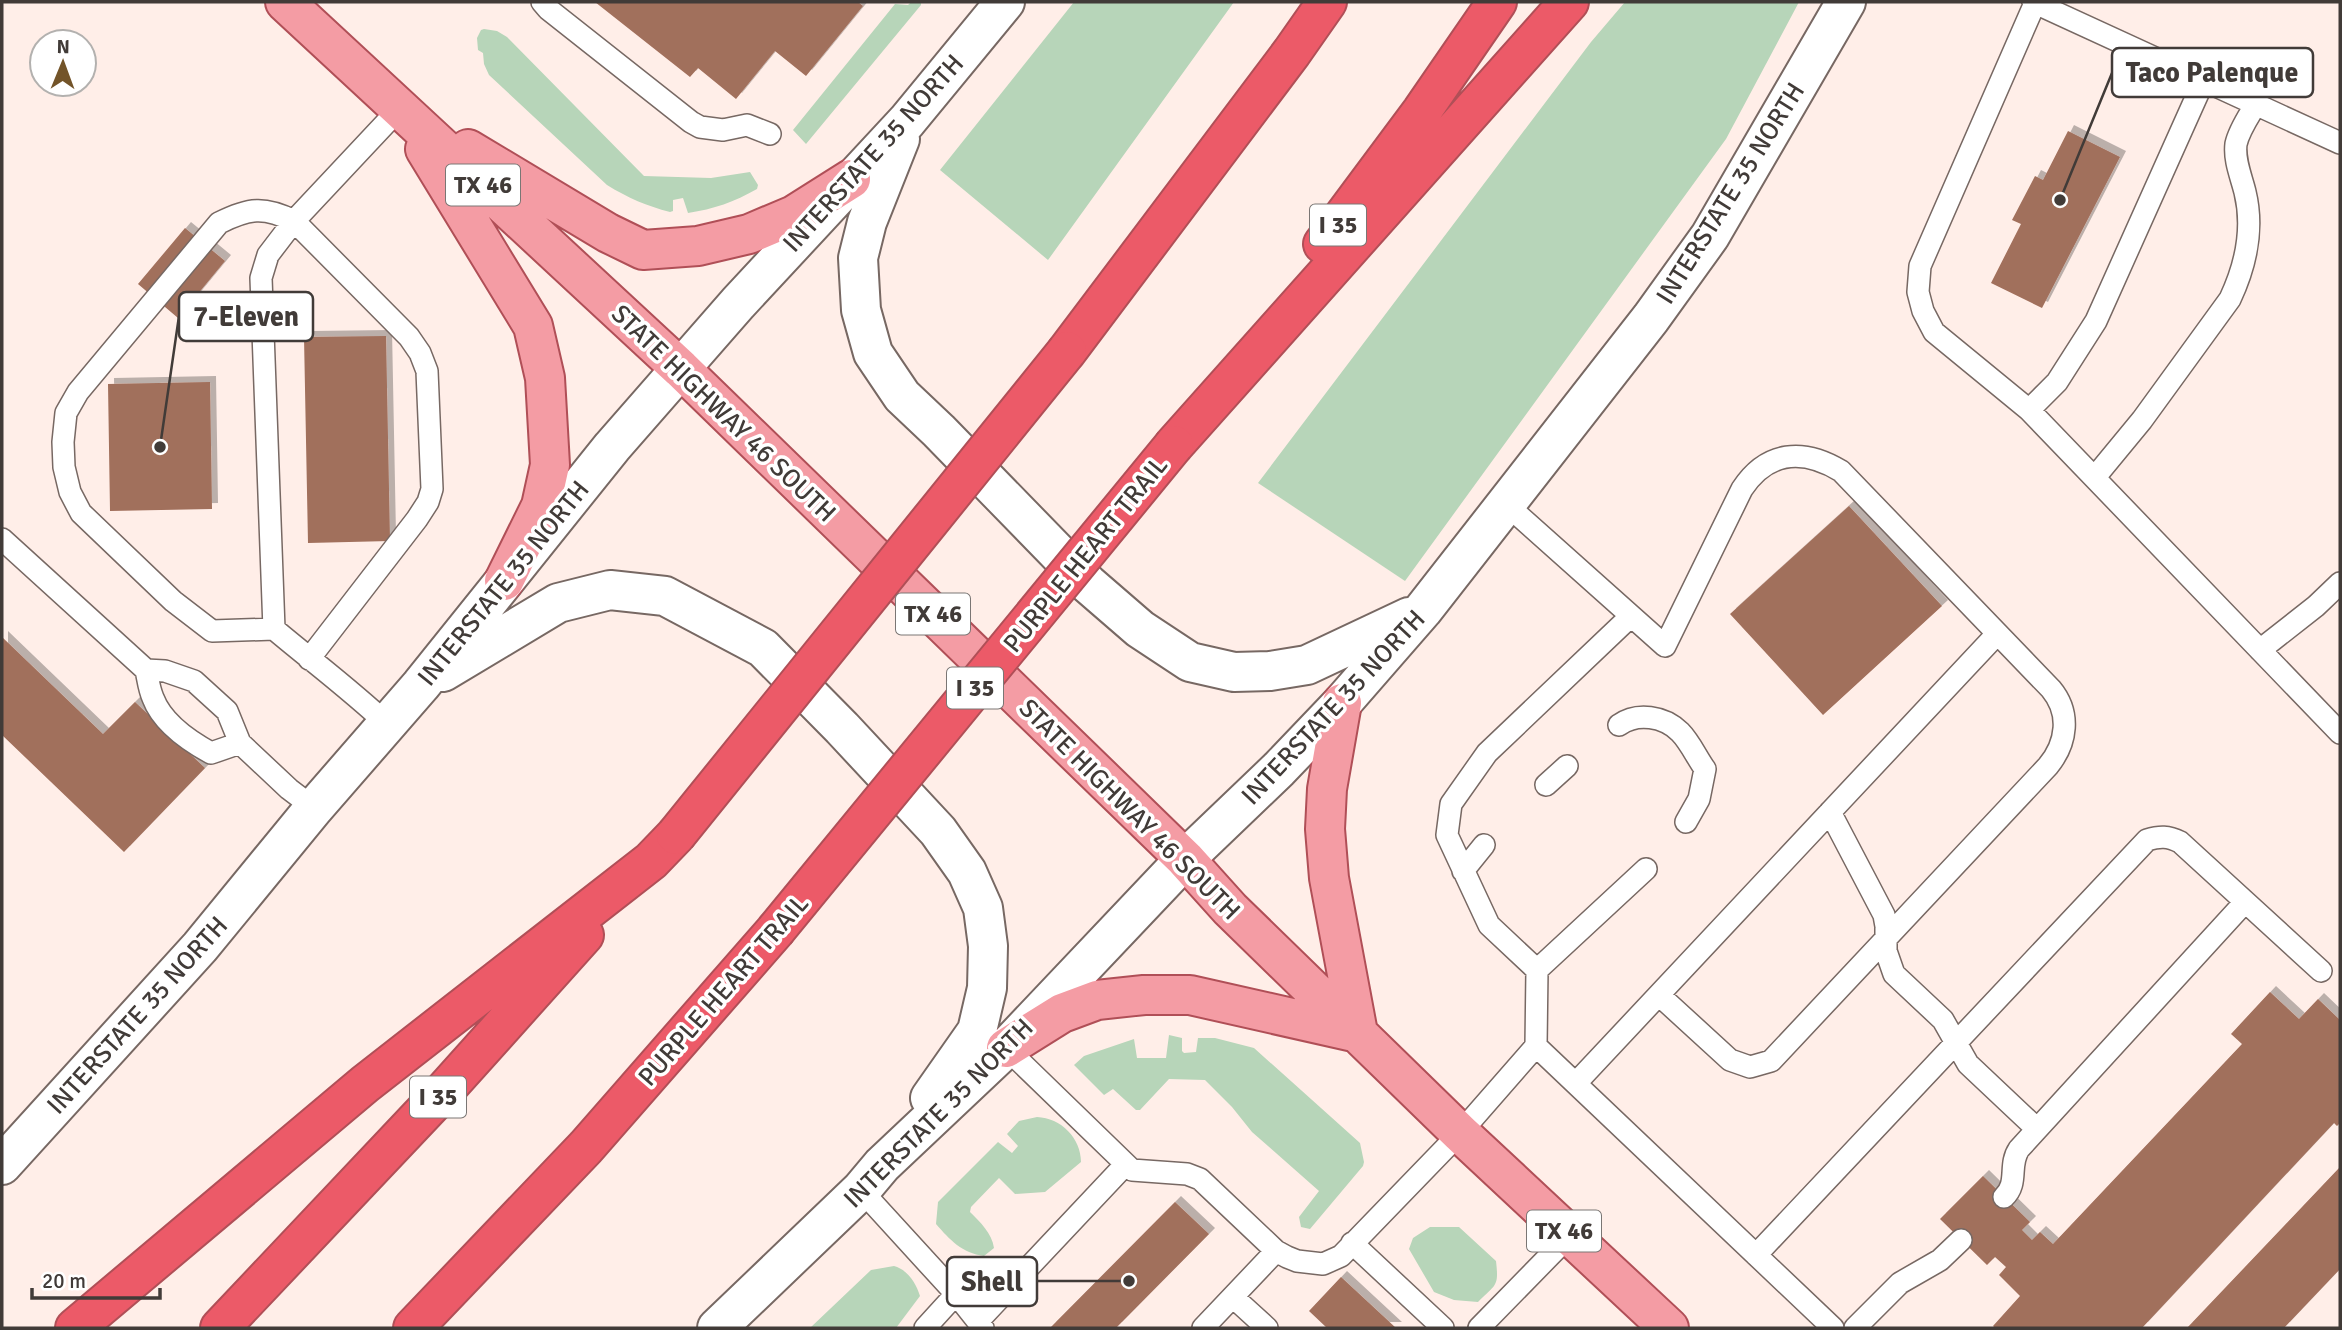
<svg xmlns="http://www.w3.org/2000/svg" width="2342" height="1330" viewBox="0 0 2342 1330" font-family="Signika,sans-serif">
	<defs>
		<filter id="shadow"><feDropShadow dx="6" dy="-6" stdDeviation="0" flood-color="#0004"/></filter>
	</defs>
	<rect width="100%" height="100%" fill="#ffeee8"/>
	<path fill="#b7d5b9" d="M 911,2 L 921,2 L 921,5 L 806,144 L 793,130 L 895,4 L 908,5 Z
		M 1074,2 L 1234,2 L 1048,260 L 940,170 Z
		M 1625,2 L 1799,2 L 1726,139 L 1405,581 L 1258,483 L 1591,42 Z
		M 484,29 L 497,31 L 507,37 L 644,176 L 711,178 L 750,172 L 758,185 L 757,189 C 734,202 714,209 688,213 L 683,198 L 673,200 L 673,211 L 670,212 C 647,206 628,198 607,185 L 489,75 L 484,64 L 483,53 L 478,50 L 477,38 L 481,30 Z
		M 1169,1035 L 1182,1038 L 1182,1051 L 1184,1053 L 1196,1052 L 1198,1038 L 1215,1038 L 1254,1048 L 1360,1143 L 1364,1162 L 1363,1166 L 1310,1229 L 1301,1227 L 1299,1217 L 1319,1191 L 1252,1132 L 1232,1107 L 1205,1080 L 1169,1079 L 1140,1110 L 1136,1110 L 1113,1089 L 1104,1095 L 1074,1065 L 1084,1056 L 1134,1039 L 1137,1058 L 1166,1058 Z
		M 1037,1117 C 1061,1118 1081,1138 1081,1162 L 1045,1192 L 1015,1194 L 999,1178 L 971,1207 L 970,1212 C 980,1222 992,1233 994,1248 L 984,1256 C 962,1253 950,1240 936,1224 L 938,1202 L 998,1142 L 1012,1153 L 1018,1146 L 1007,1134 L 1019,1121 Z
		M 1430,1227 L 1459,1227 L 1496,1261 C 1499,1287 1496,1284 1478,1302 L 1454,1300 L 1434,1292 L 1409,1249 L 1413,1238 Z
		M 894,1266 C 908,1270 916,1283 920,1296 L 896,1328 L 810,1328 L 871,1270 Z"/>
	<path fill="#a16f5b" filter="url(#shadow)" d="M 595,2 L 858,2 L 863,6 L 806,76 L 775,51 L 736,99 L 698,68 L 690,77 Z
		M 2068,131 L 2120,157 L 2042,308 L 1991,283 L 2021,224 L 2012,220 L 2035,176 L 2043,180 Z
		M 185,228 L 225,261 L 178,318 L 138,284 Z
		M 386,336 L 390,541 L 308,543 L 304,337 Z
		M 210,382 L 212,509 L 110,511 L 108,384 Z
		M 1849,506 L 1942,606 L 1823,715 L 1730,614 Z
		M 2,637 L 103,734 L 135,702 L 205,768 L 124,852 L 2,735 Z
		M 2270,992 L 2299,1019 L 2318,999 L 2340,1020 L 2340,1123 L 2337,1126 L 2334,1123 L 2142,1328 L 1995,1328 L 1993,1326 L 2020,1296 L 1999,1275 L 2006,1267 L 1995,1257 L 1987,1265 L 1940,1219 L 1983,1176 L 2030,1222 L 2022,1230 L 2032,1240 L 2040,1232 L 2053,1244 L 2242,1044 L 2231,1034 Z
		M 2340,1167 L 2340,1269 L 2284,1328 L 2187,1328 Z
		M 1175,1202 L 1209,1234 L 1116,1328 L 1050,1328 Z
		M 1341,1277 L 1396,1328 L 1327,1328 L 1309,1311 Z"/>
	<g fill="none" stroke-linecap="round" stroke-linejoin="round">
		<defs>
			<path id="lane" d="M 542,2 L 548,9 L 691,122 L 700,127 L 723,130 L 747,125 L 770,134
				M 2033,2 L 2340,143
				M 2035,3 L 1920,266 L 1918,292 L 1923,311 L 1934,332 L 2029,410 L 2340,733
				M 2029,410 L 2057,382 L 2096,321 L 2204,80
				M 2095,477 L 2142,420 L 2230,299 C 2246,265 2254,229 2245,192 C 2241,176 2234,160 2236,144 C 2239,130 2249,116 2256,104
				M 1507,505 L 1665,646 L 1742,489 C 1767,451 1803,448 1841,471 L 2051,689 C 2071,713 2067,743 2048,766 L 1771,1061 L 1750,1067 L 1730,1060 L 1659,995
				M 2,539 L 146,670 L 165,671 L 194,681 L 227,711 L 240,743 L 289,789 L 314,808
				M 274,629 L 261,278 L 268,255 L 294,221 L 400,108
				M 2260,650 L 2316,606 L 2340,583
				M 309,659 L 417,519 L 428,502 L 432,489 L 427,371 L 420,353 L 409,337 L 294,221 C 264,206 249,208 219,223 L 78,392 L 66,413 L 63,442 L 64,467 L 70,492 L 81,513 L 173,601 L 212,631 L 274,629 C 312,661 351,690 387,724
				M 146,670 C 148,679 149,689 153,698 C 162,722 189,741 211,753 L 240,743
				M 1619,725 C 1637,712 1664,716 1680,732 C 1690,742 1697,758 1705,769 L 1699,799 L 1686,822
				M 1546,785 L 1567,766
				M 1830,812 L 1884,915 L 1886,926 L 1886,951 L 1894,974 L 1943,1020 L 1968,1064 L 2037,1129
				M 1463,871 L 1484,845
				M 1537,970 L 1489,925 L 1447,835 L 1451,804 L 1487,753 L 1631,616
				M 1536,1046 L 1833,1328
				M 1006,1048 L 1132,1170 L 1187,1174 L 1200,1179 L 1276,1251 L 1287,1257 L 1297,1261 L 1323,1264 L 1341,1256 L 1460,1133 L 1536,1046 L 1537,970 L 1646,869
				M 1576,1083 L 1997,634
				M 861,1190 L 956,1294 L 983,1328
				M 2004,1197 C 2019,1183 2008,1165 2019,1149 L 2245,902
				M 1352,1243 L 1443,1328
				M 1756,1255 L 2147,840 C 2160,836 2168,836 2180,842 L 2321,971
				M 1233,1297 L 1267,1328
				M 979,1320 L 1125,1165
				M 925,1328 L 956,1294
				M 1203,1328 L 1276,1251
				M 1479,1328 L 1569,1236
				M 1855,1328 L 1900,1283 L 1940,1260 L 1961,1240"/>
			<path id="secondary" d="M 900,139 L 867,222 L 858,258 L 861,310 L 873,353 L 902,396 L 939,431 L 1088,584 L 1140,629 L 1190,662 L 1234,672 L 1270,671 L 1307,665 L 1409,617
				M 443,672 L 558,603 L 610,590 L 665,596 L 763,648 L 842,728 L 938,831 L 967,872 L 983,908 L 988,946 L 987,988 L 977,1031 L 930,1098
				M 2,1165 L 200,947 L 314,808 L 421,685 L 612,447 L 738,303 L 907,121 L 1005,2
				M 717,1328 L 861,1190 L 882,1165 L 1006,1048 L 1185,859 L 1279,769 L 1342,703 L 1423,610 L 1651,318 L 1710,236 L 1846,2"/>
			<path id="primary" d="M 285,2 L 681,369 L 1185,859 L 1230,909 L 1460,1133 L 1669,1328
				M 425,149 L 533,326 L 545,378 L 550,465 L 541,506 L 504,581
				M 468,149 L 608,233 L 643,250 L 698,246 L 749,234 L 794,215 L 851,179
				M 1006,1048 L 1062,1013 L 1097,1000 L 1144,995 L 1190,995 L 1358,1033 L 1329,878 L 1325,829 L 1327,789 L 1342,703"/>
			<path id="highway" d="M 1323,244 L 1422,111 L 1497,2
				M 1067,351 L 1292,52 L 1327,2
				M 1174,445 L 1569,2
				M 75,1328 L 365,1084 L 651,861 L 676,835
				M 220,1328 L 444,1091 L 584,935
				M 413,1328 L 586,1147 L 775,931"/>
		</defs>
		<use href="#lane" stroke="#776863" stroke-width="24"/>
		<use href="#secondary" stroke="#776863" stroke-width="42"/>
		<use href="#primary" stroke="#b04f57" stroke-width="42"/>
		<use href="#highway" stroke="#b04f57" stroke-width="42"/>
		<use href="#lane" stroke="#fff" stroke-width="21"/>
		<use href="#secondary" stroke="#fff" stroke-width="38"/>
		<use href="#primary" stroke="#f49ca4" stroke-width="38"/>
		<use href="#highway" stroke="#ec5a68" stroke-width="38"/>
		<defs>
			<path id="highway-bridge" d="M 676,835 L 1067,351
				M 775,931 L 1174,445"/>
		</defs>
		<use href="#highway-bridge" stroke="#b04f57" stroke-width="42" stroke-linecap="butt"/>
		<use href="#highway-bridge" stroke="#ec5a68" stroke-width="38"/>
	</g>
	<g text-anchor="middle" stroke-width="7" stroke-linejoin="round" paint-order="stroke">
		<g fill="#fff" stroke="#7a7674" stroke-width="2">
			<rect x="446" y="164.5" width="74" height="41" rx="5"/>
			<rect x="1310" y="204.5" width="56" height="41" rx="5"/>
			<rect x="896" y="593.5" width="74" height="41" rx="5"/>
			<rect x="947" y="667.5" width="56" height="41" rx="5"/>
			<rect x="410" y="1076.5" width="56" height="41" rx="5"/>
			<rect x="1527" y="1210.5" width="74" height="41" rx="5"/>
		</g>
		<g font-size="24" font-weight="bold" fill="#413b38">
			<text x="483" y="193">TX 46</text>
			<text x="1338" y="233">I 35</text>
			<text x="933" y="622">TX 46</text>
			<text x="975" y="696">I 35</text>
			<text x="438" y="1105">I 35</text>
			<text x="1564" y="1239">TX 46</text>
		</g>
		<g font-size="26" fill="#413b38" stroke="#fff">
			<text transform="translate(873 153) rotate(-48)" y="9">INTERSTATE 35 NORTH</text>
			<text transform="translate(1730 193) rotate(-58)" y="9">INTERSTATE 35 NORTH</text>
			<text transform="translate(724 413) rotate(44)" y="9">STATE HIGHWAY 46 SOUTH</text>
			<text transform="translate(1085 554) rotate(-51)" y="9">PURPLE HEART TRAIL</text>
			<text transform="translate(503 583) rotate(-51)" y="9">INTERSTATE 35 NORTH</text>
			<text transform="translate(1333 707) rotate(-47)" y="9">INTERSTATE 35 NORTH</text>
			<text transform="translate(1130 809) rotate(45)" y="9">STATE HIGHWAY 46 SOUTH</text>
			<text transform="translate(723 990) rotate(-49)" y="9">PURPLE HEART TRAIL</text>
			<text transform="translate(137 1015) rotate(-48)" y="9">INTERSTATE 35 NORTH</text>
			<text transform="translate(938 1113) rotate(-45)" y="9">INTERSTATE 35 NORTH</text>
		</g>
	</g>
	<path fill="none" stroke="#413b38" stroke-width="2.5" d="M2060 200L2112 73M160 447L179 316M1129 1281L1037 1281"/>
	<g fill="#413b38" stroke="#fff" stroke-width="2.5">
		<circle cx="2060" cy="200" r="7"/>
		<circle cx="160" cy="447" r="7"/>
		<circle cx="1129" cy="1281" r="7"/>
	</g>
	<g fill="#fff" stroke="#413b38" stroke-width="2.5">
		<rect x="2112" y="48" width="201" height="49" rx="7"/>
		<rect x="179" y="292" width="134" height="49" rx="7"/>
		<rect x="947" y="1257" width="90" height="49" rx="7"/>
	</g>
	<g font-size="28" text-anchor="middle" font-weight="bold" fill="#413b38">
		<text x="2212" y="82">Taco Palenque</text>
		<text x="246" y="326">7-Eleven</text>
		<text x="992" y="1291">Shell</text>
	</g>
	<rect width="2342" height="1330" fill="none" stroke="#413b38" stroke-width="7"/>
	<g transform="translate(63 63) rotate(1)"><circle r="33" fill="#ffffff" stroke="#b3b1af" stroke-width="2"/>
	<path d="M0-5L12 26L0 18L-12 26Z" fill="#735429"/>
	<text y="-10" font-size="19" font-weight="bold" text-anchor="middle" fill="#413b38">N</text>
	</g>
	<path d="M32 1288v10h128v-10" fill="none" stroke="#413b38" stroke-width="3.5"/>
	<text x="42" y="1288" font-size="21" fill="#413b38" stroke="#ffffff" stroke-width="5" paint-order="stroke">20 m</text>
</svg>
